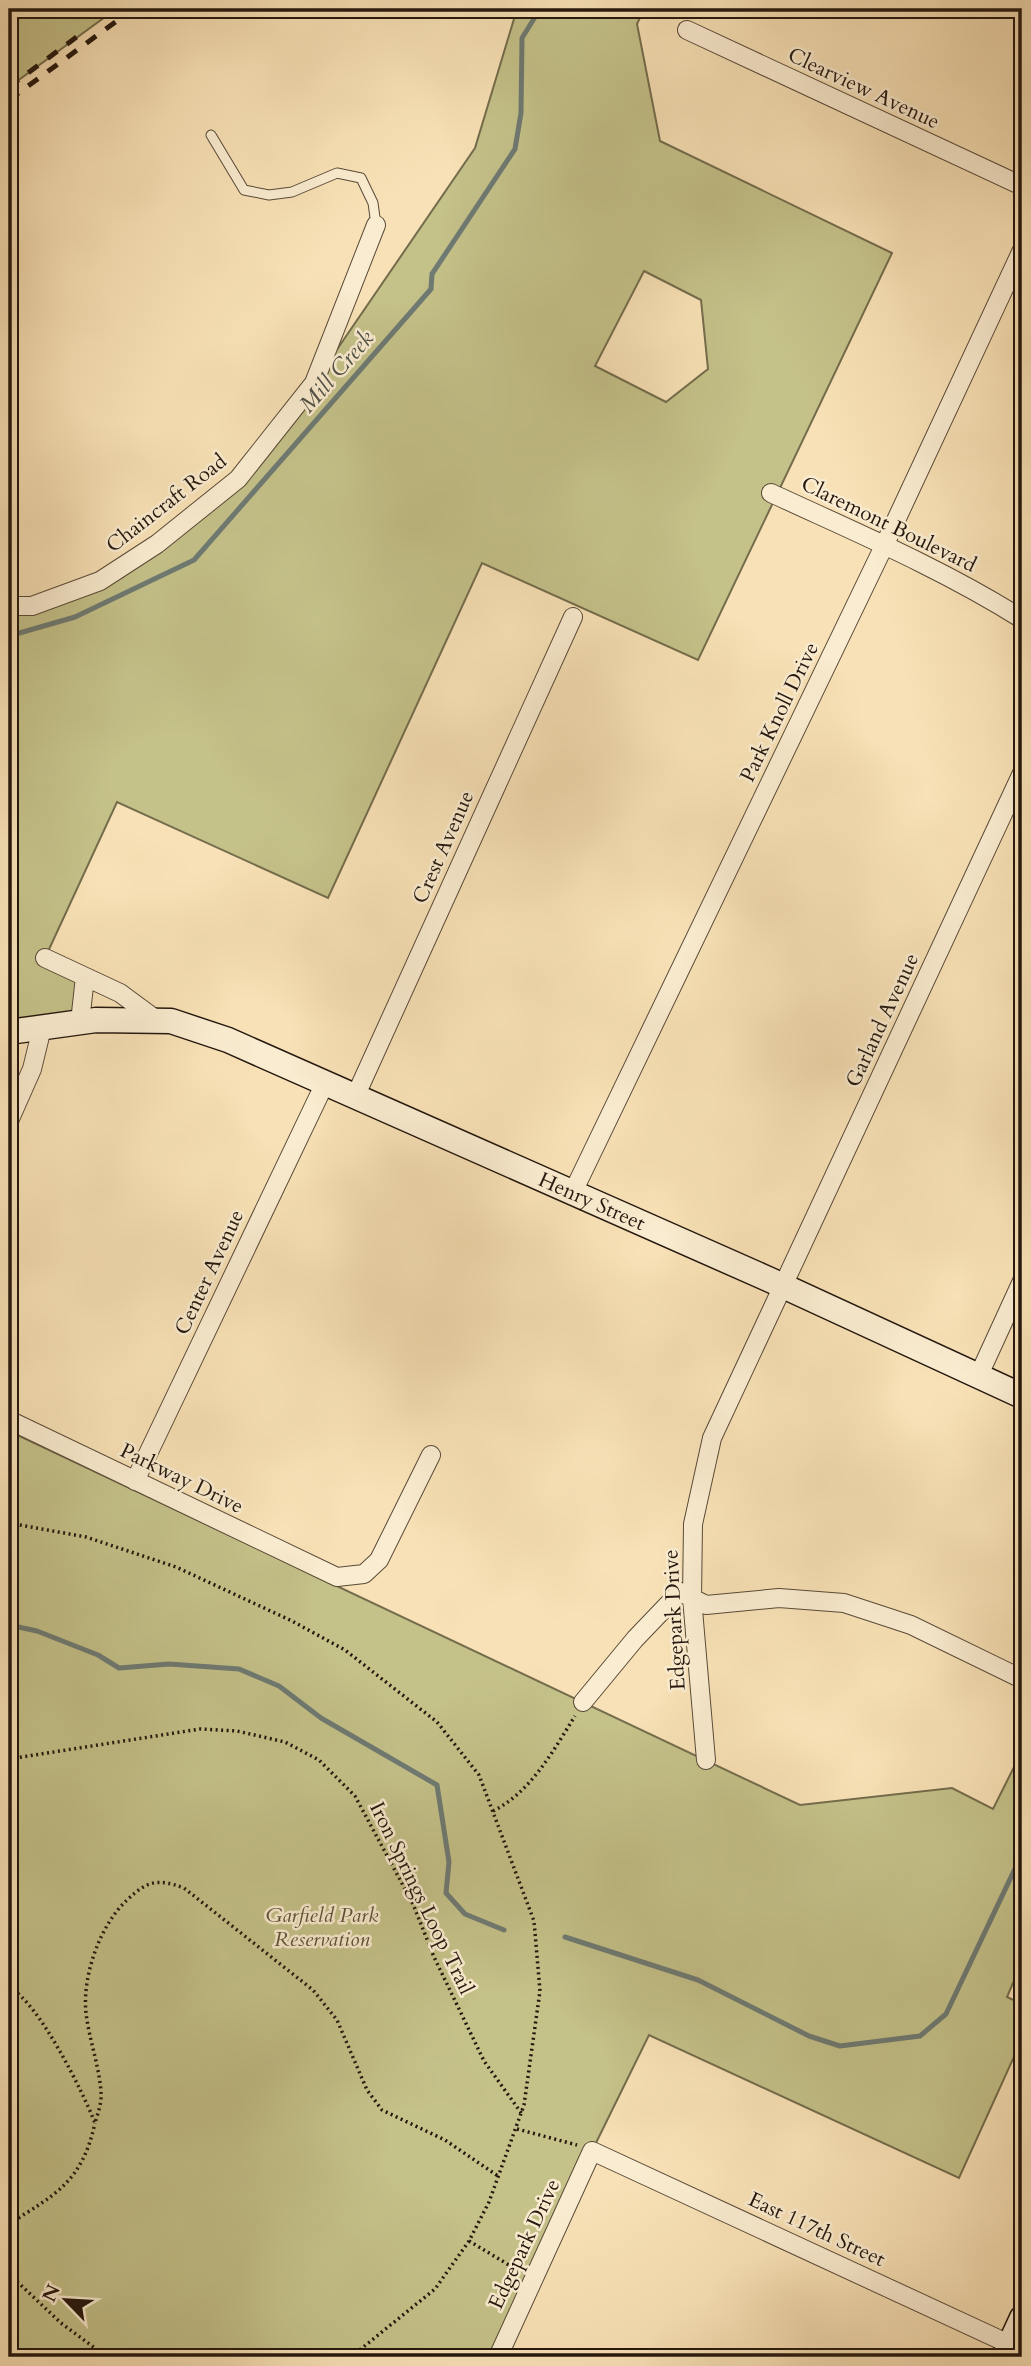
<svg xmlns="http://www.w3.org/2000/svg" width="1031" height="2366" viewBox="0 0 1031 2366" font-family="Cardo,serif">
	<rect width="100%" height="100%" fill="#f8e1b6"/>
	<filter id="stains"><feTurbulence type="fractalNoise" baseFrequency=".00286" numOctaves="4"/><feColorMatrix values="0 0 0 0 .2 0 0 0 0 .09 0 0 0 0 .02 0 0 0 .5 -.17"/></filter>
	<radialGradient id="worn" r=".72"><stop offset=".6" stop-color="#630" stop-opacity="0"/><stop offset="1" stop-color="#630" stop-opacity=".3"/></radialGradient>
	<path fill="#c4c189" stroke="#746c4c" stroke-width="2" fill-rule="evenodd" d="M 9,9 L 116,9 L 9,87 Z
		M 517,9 L 644,9 L 637,24 L 660,141 L 892,253 L 698,660 L 482,563 L 328,898 L 117,802 L 45,958 L 85,977 L 80,1022 L 9,1032 L 9,606 L 100,581 L 238,479 L 314,383 L 475,148 ZM 644,271 L 701,300 L 708,369 L 666,402 L 595,366 Z
		M 9,1431 L 800,1805 L 952,1788 L 993,1809 L 1022,1751 L 1022,1962 L 1007,1997 L 1022,2004 L 1022,2039 L 959,2178 L 649,2035 L 592,2151 L 498,2357 L 9,2357 Z"/>
	<g fill="none" stroke-linecap="round" stroke-linejoin="round">
		<path stroke="#6e7a73" stroke-width="5" d="M 9,636 L 75,617 L 194,560 L 431,289 L 432,274 L 515,149 L 521,113 L 522,38 L 540,9
			M 9,1625 L 37,1631 L 98,1655 L 119,1668 L 169,1664 L 239,1669 L 279,1686 L 321,1718 L 437,1785 L 449,1862 L 446,1893 L 465,1914 L 504,1930
			M 565,1937 L 698,1980 L 809,2036 L 840,2046 L 920,2036 L 946,2014 L 1022,1854"/>
		<defs>
			<path id="lane" d="M 211,135 L 244,190 L 269,195 L 292,192 L 337,173 L 361,178 L 373,203 L 376,225"/>
			<path id="street" d="M 687,30 L 1022,186
				M 771,493 C 855,532 943,569 1022,619
				M 9,606 L 32,606 L 100,581 L 157,544 L 238,479 L 314,383 L 376,225
				M 45,958 L 120,993 L 158,1021
				M 80,1022 L 85,977
				M 355,1097 L 573,617
				M 9,1121 L 32,1069 L 42,1028
				M 573,1192 L 884,546 L 1022,250
				M 978,1377 L 1022,1281
				M 9,1420 L 337,1577 L 364,1574 L 379,1560 L 431,1455
				M 135,1481 L 325,1083
				M 583,1702 L 635,1639 L 680,1592 L 706,1605 L 779,1598 L 844,1603 L 911,1625 L 1022,1679
				M 706,1760 L 692,1598 L 693,1524 L 712,1438 L 1022,773
				M 498,2357 L 592,2151 L 1022,2350"/>
			<g id="secondary">
				<path id="s1" d="M 9,1032 L 96,1020 L 171,1021 L 228,1040 L 768,1279 L 1022,1396"/>
				<path d="M 1004,2357 L 1022,2318"/>
			</g>
		</defs>
		<use href="#lane" stroke="#594a38" stroke-width="11"/>
		<use href="#street" stroke="#594a38" stroke-width="20"/>
		<use href="#secondary" stroke="#24170e" stroke-width="27"/>
		<path stroke="#24170e" stroke-width="3.5" stroke-dasharray="2 3.5" stroke-linecap="butt" d="M 9,1523 L 86,1537 L 176,1567 L 292,1621 L 345,1650 L 437,1722 L 479,1775 L 534,1921 L 540,1991 L 524,2105 L 489,2202 L 469,2241 L 435,2289 L 351,2357
			M 9,1759 L 200,1729 L 237,1731 L 285,1742 L 319,1760 L 355,1796 L 413,1904 L 434,1957 L 484,2061 L 522,2114
			M 493,1811 C 531,1792 553,1751 575,1716
			M 9,1987 C 39,2003 82,2090 95,2123 C 98,2113 102,2102 101,2092 C 99,2065 89,2039 86,2013 C 82,1976 100,1925 127,1900 C 147,1881 157,1878 184,1888 L 313,1990 L 337,2020 L 367,2090 L 382,2110 L 445,2140 L 498,2176
			M 517,2129 L 577,2145
			M 9,2224 C 56,2194 82,2182 95,2123
			M 469,2241 L 519,2271
			M 9,2274 L 61,2323 L 107,2357"/>
		<use href="#lane" stroke="#faecd0" stroke-width="9"/>
		<use href="#street" stroke="#faecd0" stroke-width="18"/>
		<use href="#secondary" stroke="#faecd0" stroke-width="24"/>
		<path stroke="#24170e" stroke-width="5" stroke-dasharray="12 12" stroke-linecap="butt" d="M 9,87 L 82,33
			M 9,100 L 133,9"/>
	</g>
	<g text-anchor="middle" stroke-width="5" stroke-linejoin="round" paint-order="stroke">
		<g font-size="21" fill="#24170e" stroke="#faecd0">
			<text transform="translate(864 88) rotate(25)" y="7">Clearview Avenue</text>
			<text transform="translate(166 503) rotate(-38)" y="7">Chaincraft Road</text>
			<text transform="translate(889 524) rotate(26)" y="7">Claremont Boulevard</text>
			<text transform="translate(779 712) rotate(-64)" y="7">Park Knoll Drive</text>
			<text transform="translate(443 847) rotate(-66)" y="7">Crest Avenue</text>
			<text transform="translate(882 1020) rotate(-65)" y="7">Garland Avenue</text>
			<text dy="7" stroke="none"><textPath href="#s1" startOffset="621">Henry Street</textPath></text>
			<text transform="translate(209 1272) rotate(-65)" y="7">Center Avenue</text>
			<text transform="translate(182 1478) rotate(26)" y="7">Parkway Drive</text>
			<text transform="translate(674 1620) rotate(-93)" y="7">Edgepark Drive</text>
			<text transform="translate(422 1898) rotate(64)" y="7">Iron Springs Loop Trail</text>
			<text transform="translate(817 2229) rotate(25)" y="7">East 117th Street</text>
			<text transform="translate(524 2244) rotate(-65)" y="7">Edgepark Drive</text>
		</g>
		<g font-size="21" font-style="italic" fill="#5c5239" stroke="#faecd0">
			<text x="322" y="1922">Garfield Park<tspan x="322" dy="24">Reservation</tspan></text>
		</g>
		<g font-size="23" font-style="italic" fill="#4f5149" stroke="#faecd0">
			<text transform="translate(336 371) rotate(-49)" y="8">Mill Creek</text>
		</g>
	</g>
	<rect width="1031" height="2366" fill="none" stroke="#f8e1b6" stroke-width="35"/>
	<rect x="10" y="10" width="1010" height="2345" fill="none" stroke="#24170e" stroke-width="3.5"/>
	<rect x="18" y="18" width="996" height="2331" fill="none" stroke="#24170e" stroke-width="2"/>
	<g transform="translate(66 2300) rotate(295)" stroke="#faecd0" stroke-width="5" paint-order="stroke">
	<path d="M0-5L12 26L0 18L-12 26Z" fill="#24170e"/>
	<text y="-10" font-size="19" font-weight="bold" text-anchor="middle" fill="#24170e">N</text>
	</g>
	<rect width="100%" height="100%" filter="url(#stains)"/>
	<rect width="100%" height="100%" fill="url(#worn)"/>
</svg>
